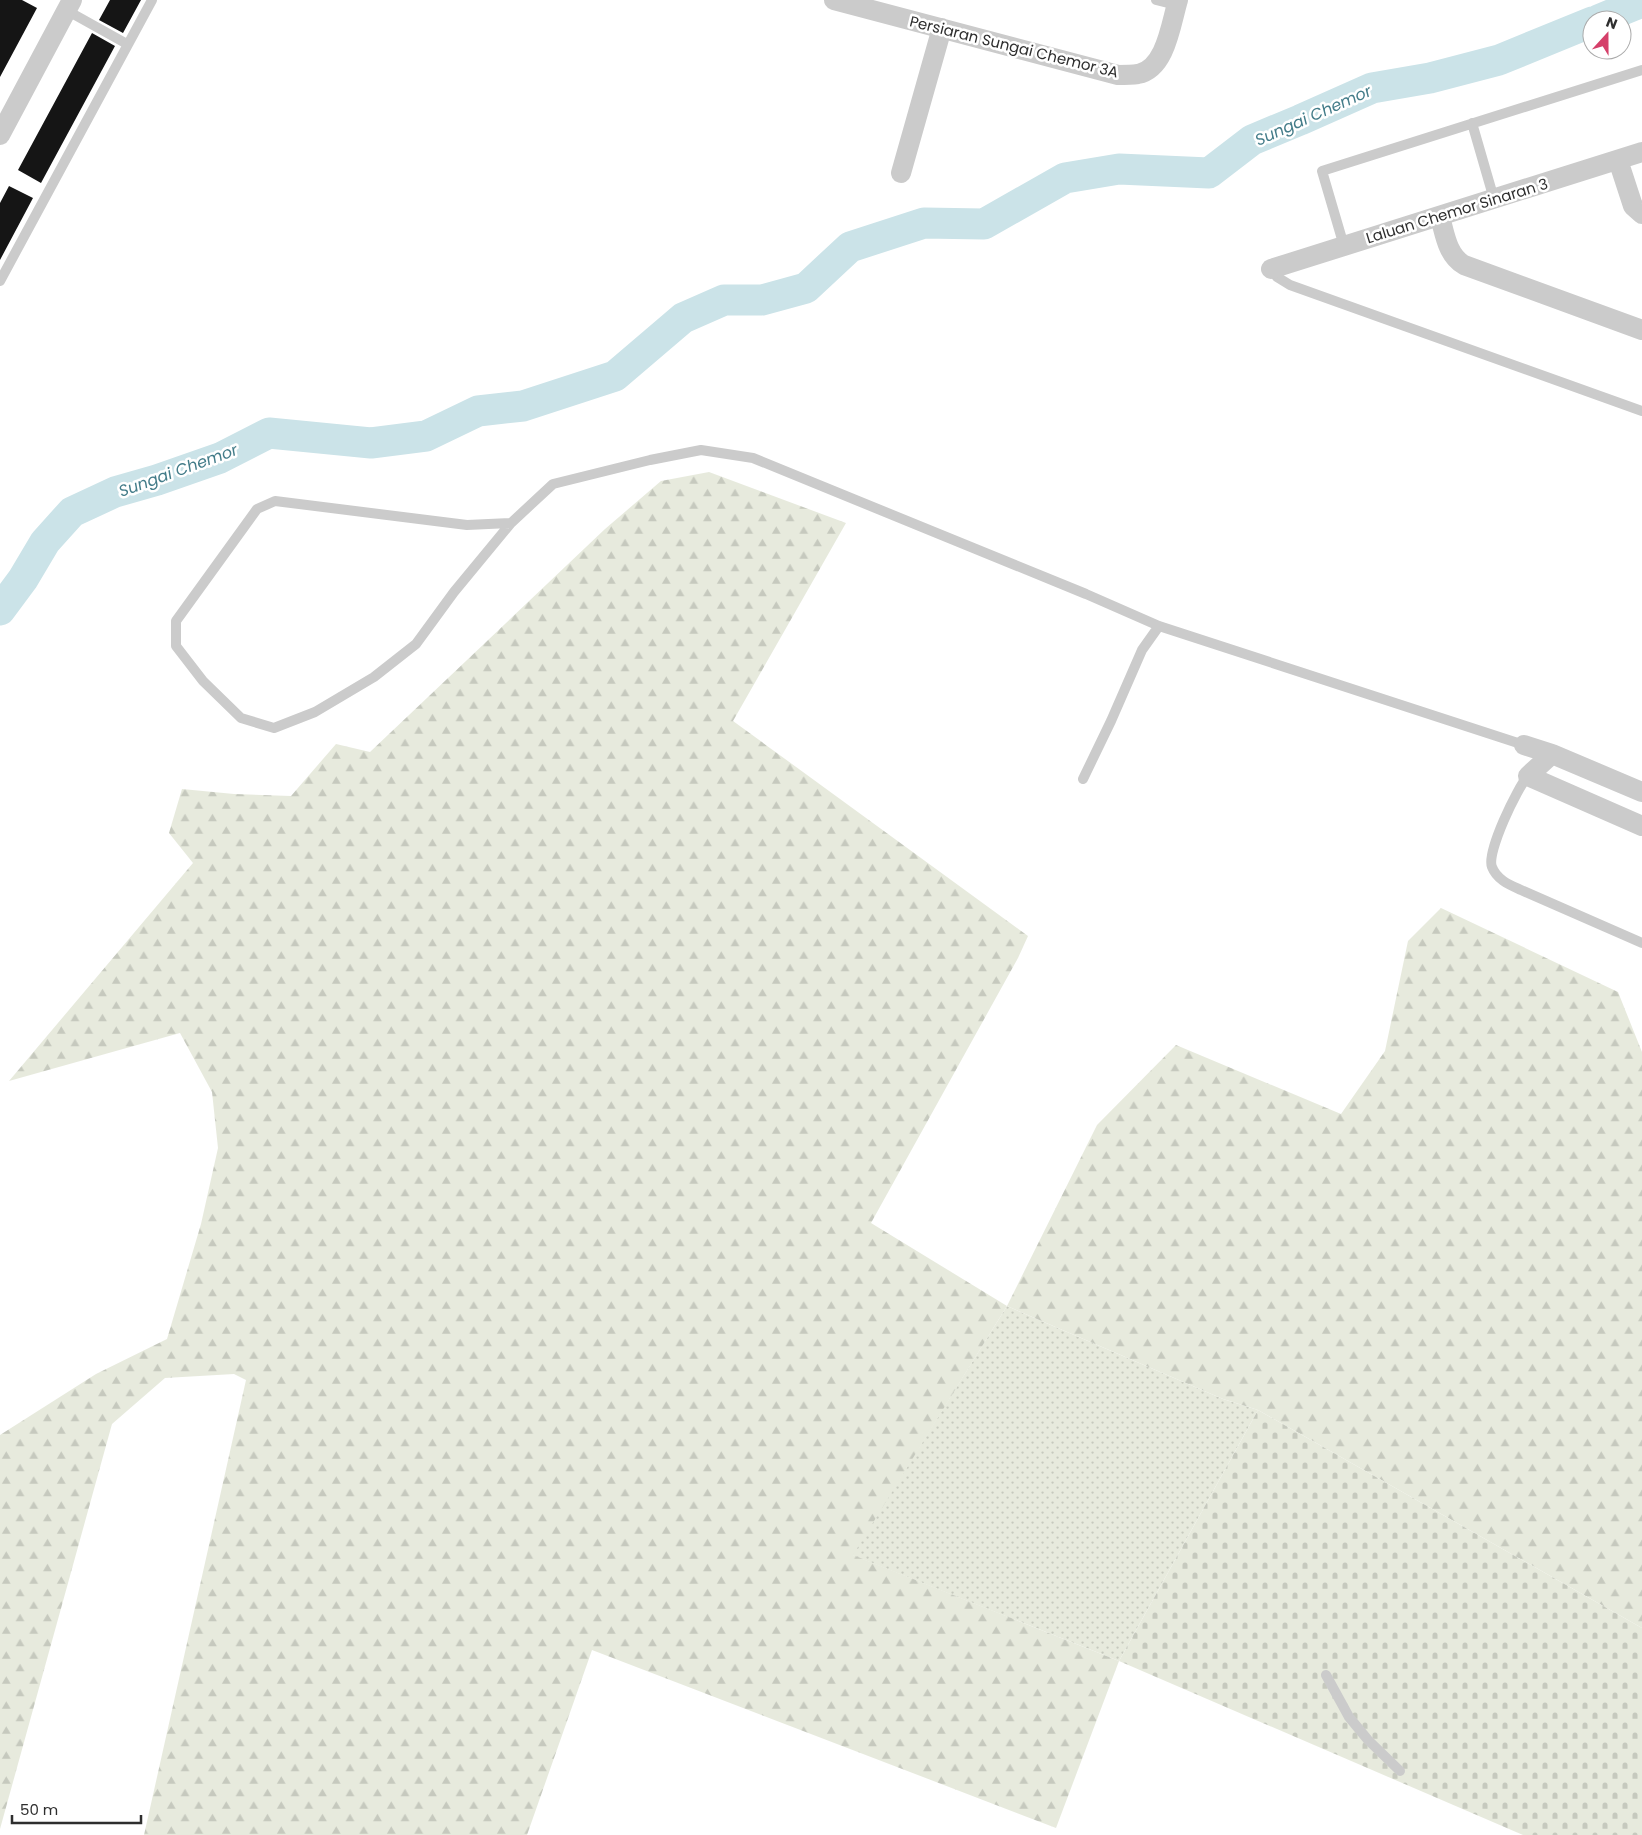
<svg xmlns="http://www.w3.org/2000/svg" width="1642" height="1835" viewBox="0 0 1642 1835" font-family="Poppins,sans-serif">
	<defs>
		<pattern id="grass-dots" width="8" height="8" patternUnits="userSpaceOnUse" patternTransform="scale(1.25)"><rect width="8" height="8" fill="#e7eadd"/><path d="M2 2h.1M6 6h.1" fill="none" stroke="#c6c9be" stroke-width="1.8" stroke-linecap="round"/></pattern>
		<pattern id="forest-firs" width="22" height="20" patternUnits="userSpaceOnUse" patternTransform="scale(1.25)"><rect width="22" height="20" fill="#e7eadd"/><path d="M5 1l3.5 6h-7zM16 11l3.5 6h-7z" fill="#c6c9be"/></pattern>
		<pattern id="cemetery-stones" width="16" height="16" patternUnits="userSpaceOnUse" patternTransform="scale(1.25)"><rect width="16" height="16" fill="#e7eadd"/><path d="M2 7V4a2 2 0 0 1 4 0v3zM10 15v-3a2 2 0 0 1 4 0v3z" fill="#c6c9be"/></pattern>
	</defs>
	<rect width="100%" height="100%" fill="#fff"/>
	<path fill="url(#grass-dots)" d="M 1007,1306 L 1223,1399 L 1258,1410 L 1119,1661 L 852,1555 Z"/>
	<path fill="url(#forest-firs)" d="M 709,472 L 846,523 L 733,721 L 1028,936 L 1018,958 L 871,1223 L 1007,1306 L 1097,1125 L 1176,1045 L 1341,1114 L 1385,1051 L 1408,941 L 1441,908 L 1618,992 L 1642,1052 L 1642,1628 L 1258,1410 L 1223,1399 L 1007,1306 L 853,1555 L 1119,1661 L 1056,1828 L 592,1650 L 527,1835 L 144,1835 L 246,1380 L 234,1374 L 165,1378 L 112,1424 L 0,1829 L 0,1435 L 96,1374 L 167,1339 L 201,1224 L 218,1148 L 212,1092 L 180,1033 L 9,1081 L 193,863 L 169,833 L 182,789 L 234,794 L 291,796 L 336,744 L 370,752 L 605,529 L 661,481 Z"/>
	<path fill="url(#cemetery-stones)" d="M 1258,1410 L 1642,1628 L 1642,1835 L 1523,1835 L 1119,1661 Z"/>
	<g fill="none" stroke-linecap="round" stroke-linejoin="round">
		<path stroke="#cbe3e8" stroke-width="31" d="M 1598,20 L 1642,2
			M 0,610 L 23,579 L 45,542 L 72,512 L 115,492 L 157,480 L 220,458 L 269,433 L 371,443 L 426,436 L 478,411 L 523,406 L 615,376 L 683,318 L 724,300 L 762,300 L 806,288 L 850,247 L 924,223 L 984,224 L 1065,178 L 1119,169 L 1209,173 L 1252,140 L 1300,120 L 1372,88 L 1430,78 L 1499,60 L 1592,22"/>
	</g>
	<path fill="#151515" d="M 0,0 L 22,0 L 37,8 L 0,77 Z
		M 110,0 L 141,0 L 123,33 L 99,20 Z
		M 92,33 L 115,46 L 41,183 L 18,170 Z
		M 9,186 L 33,198 L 0,260 L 0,203 Z"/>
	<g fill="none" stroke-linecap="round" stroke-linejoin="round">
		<path stroke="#cbcbcb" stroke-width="10" d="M 1156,0 L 1176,5
			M 66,10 L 127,44
			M 1472,123 L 1494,199
			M 1344,246 L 1322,171 L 1642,70
			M 1271,269 L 1277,277 L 1290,285 L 1642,411
			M 0,281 L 152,0
			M 511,523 L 467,525 L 275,501 L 257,509 L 176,621 L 176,646 L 203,681 L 241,718 L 274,728 L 315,712 L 374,677 L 416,644 L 454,592 L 511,523 L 553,484 L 650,460 L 701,450 L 753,458 L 1086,594 L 1159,626 L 1524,745
			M 1528,776 C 1517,788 1486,853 1492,867 C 1497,880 1510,885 1521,890 L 1642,943
			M 1083,779 L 1111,721 L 1142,650 L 1159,626
			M 1326,1675 L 1349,1717 L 1368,1740 L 1400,1771"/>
		<path stroke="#cbcbcb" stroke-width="20" d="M 834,0 L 1118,75 C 1124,75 1131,75 1138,74 C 1166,69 1171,23 1178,0
			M 0,135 L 72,0
			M 1618,160 L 1633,206 L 1642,214
			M 901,173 L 942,28
			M 1440,217 C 1445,234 1447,255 1464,265 L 1642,330
			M 1271,269 L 1642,152
			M 1524,745 L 1552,754 L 1642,792
			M 1552,754 L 1528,776 L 1642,826"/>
	</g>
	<g text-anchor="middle" stroke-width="5" stroke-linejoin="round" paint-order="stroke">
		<g font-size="15" fill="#2e2e2e" stroke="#fff">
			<text transform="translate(1014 47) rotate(14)" y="5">Persiaran Sungai Chemor 3A</text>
			<text transform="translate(1457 211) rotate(-17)" y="5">Laluan Chemor Sinaran 3</text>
		</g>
		<g font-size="16" font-style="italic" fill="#437c89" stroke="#fff">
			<text transform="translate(1313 115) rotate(-24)" y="6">Sungai Chemor</text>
			<text transform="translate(178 470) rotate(-20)" y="6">Sungai Chemor</text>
		</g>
	</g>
	<g transform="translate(1607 35) rotate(21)"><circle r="24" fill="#ffffff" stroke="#ababab"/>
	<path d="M0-4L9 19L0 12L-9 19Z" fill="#d5406a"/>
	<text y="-8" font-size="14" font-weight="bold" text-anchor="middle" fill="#2e2e2e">N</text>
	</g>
	<path d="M12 1815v8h129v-8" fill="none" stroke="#2e2e2e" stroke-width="2.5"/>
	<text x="20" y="1815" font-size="15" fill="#2e2e2e" stroke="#ffffff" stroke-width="4" paint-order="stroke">50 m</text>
</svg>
